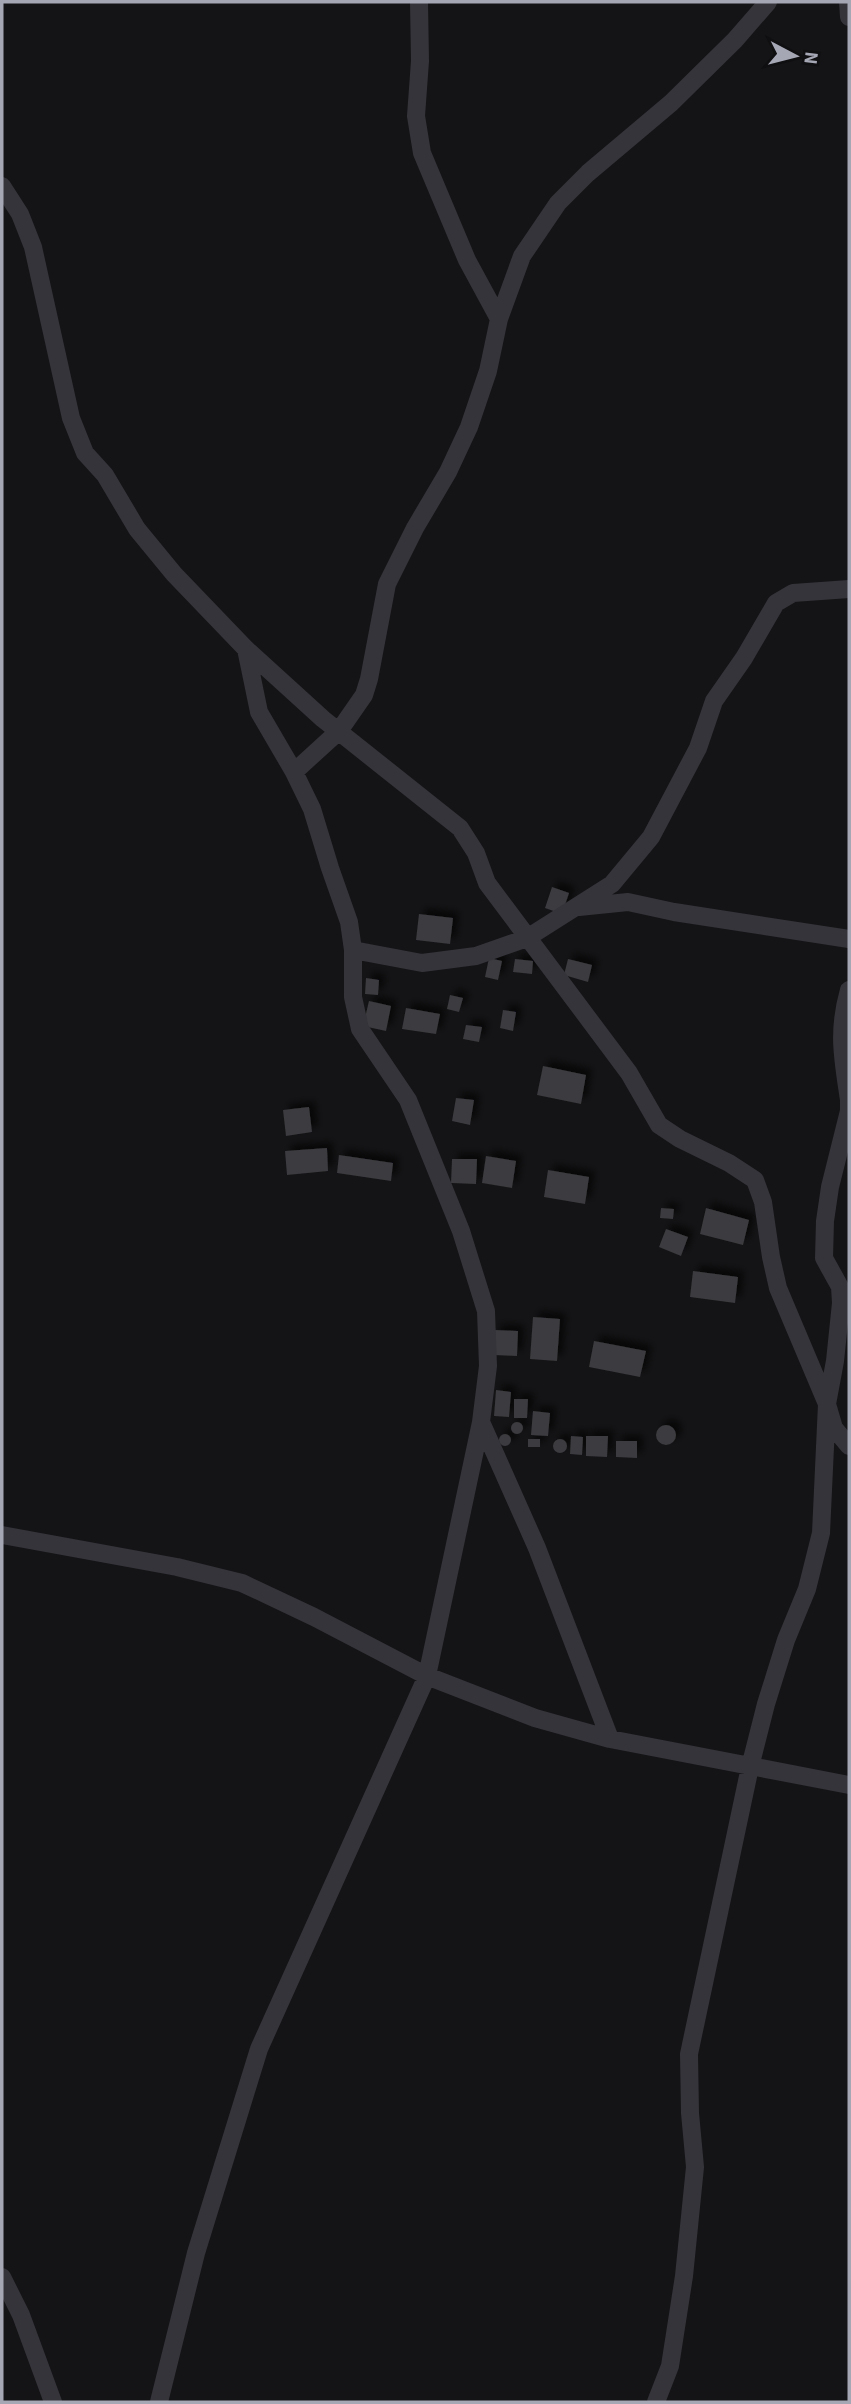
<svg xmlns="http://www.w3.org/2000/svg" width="851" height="2404" viewBox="0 0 851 2404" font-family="'Source Sans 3',sans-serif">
	<defs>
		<filter id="shadow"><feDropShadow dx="6" dy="-6" stdDeviation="3.5" flood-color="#0009"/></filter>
	</defs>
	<rect width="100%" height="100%" fill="#141315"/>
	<path fill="#3b3b3f" filter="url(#shadow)" d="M 552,887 L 569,893 L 562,914 L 545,908 Z
		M 419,914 L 453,918 L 450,944 L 416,940 Z
		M 489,958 L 502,961 L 498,980 L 485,977 Z
		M 515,959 L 533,961 L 532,974 L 513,972 Z
		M 568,959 L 592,965 L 588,982 L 564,975 Z
		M 366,978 L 379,980 L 378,995 L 365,994 Z
		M 450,995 L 463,998 L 459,1012 L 447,1009 Z
		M 369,1001 L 391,1006 L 386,1031 L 363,1026 Z
		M 406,1008 L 440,1014 L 436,1034 L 402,1029 Z
		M 503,1010 L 516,1012 L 513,1031 L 500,1028 Z
		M 466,1025 L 482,1027 L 479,1042 L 463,1039 Z
		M 543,1066 L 586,1075 L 581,1104 L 537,1095 Z
		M 456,1098 L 474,1100 L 470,1125 L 452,1121 Z
		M 309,1107 L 312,1132 L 286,1136 L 283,1110 Z
		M 327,1148 L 328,1171 L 287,1175 L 285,1151 Z
		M 339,1155 L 393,1163 L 391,1181 L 337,1173 Z
		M 486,1156 L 516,1161 L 512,1188 L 482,1183 Z
		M 452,1159 L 477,1159 L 476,1184 L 451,1183 Z
		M 548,1170 L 589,1177 L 585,1204 L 544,1197 Z
		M 661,1208 L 674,1209 L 673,1219 L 660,1218 Z
		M 706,1208 L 749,1220 L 743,1245 L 700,1234 Z
		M 666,1229 L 688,1237 L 681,1256 L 659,1247 Z
		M 693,1271 L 738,1277 L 735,1303 L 690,1297 Z
		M 533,1317 L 560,1319 L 557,1361 L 530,1359 Z
		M 495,1330 L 518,1331 L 517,1356 L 494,1355 Z
		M 594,1341 L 646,1351 L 640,1377 L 589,1367 Z
		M 496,1390 L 511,1392 L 509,1417 L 494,1416 Z
		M 514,1399 L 528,1399 L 527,1418 L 514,1418 Z
		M 533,1411 L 550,1413 L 548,1436 L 531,1435 Z
		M511 1428a6 6 0 1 1 12 0a6 6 0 1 1-12 0Z
		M656 1435a10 10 0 1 1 20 0a10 10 0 1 1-20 0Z
		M499 1440a6 6 0 1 1 12 0a6 6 0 1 1-12 0Z
		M 571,1436 L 583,1437 L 582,1455 L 570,1454 Z
		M 586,1436 L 608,1436 L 607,1457 L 586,1456 Z
		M 528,1439 L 540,1439 L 540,1447 L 528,1447 Z
		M553 1446a7 7 0 1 1 14 0a7 7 0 1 1-14 0Z
		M 616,1441 L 637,1441 L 637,1458 L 616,1457 Z"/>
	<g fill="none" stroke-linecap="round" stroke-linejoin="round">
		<path stroke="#35343a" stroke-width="18" d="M 419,2 L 420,61 L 416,116 L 422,153 L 467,260 L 499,319
			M 848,2 L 849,17
			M 2,186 L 20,214 L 33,247 L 71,418 L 85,453 L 105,475 L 137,529 L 174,574 L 246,649 L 323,719 L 460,828 L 476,853 L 487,883 L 629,1073 L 659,1125 L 680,1139 L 729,1163 L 755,1180 L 763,1202 L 771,1257 L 778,1288 L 827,1404 L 834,1428 L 849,1446
			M 294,772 L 339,731 L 364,695 L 369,679 L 387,584 L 415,528 L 448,472 L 469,427 L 488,371 L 499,319 L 522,256 L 558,203 L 588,173 L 671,103 L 735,40 L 768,2
			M 579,907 L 628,902 L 674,912 L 849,939
			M 353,950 L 422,963 L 476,956 L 527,938 L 612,884 L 651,837 L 698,748 L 714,701 L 744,658 L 776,603 L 793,593 L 849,589
			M 481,1422 L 537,1548 L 610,1739
			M 2,1535 L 177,1567 L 242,1583 L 314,1617 L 427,1676 L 535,1718 L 610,1739 L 849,1785
			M 2,2277 L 21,2315 L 53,2402
			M 159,2402 L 196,2253 L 259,2049 L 427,1676 L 481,1422 L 488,1366 L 486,1311 L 461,1231 L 408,1100 L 360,1029 L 353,997 L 353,950 L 349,922 L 330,868 L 312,809 L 294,772 L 259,712 L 246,649
			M 656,2402 L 670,2366 L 684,2276 L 695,2167 L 690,2113 L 689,2054 L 750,1767 L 766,1704 L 786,1640 L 807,1589 L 821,1533 L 827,1404 L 835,1361 L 841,1303 L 840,1287 L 824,1258 L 825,1221 L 830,1187 L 849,1111 L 849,1100 C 843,1059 837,1032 849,990"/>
	</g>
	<rect width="851" height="2404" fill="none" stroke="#a5a7b5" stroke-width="7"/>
	<g transform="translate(795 56) rotate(97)" stroke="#0f0e10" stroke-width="5" paint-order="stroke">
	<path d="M0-5L12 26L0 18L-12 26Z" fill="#a5a7b5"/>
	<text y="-10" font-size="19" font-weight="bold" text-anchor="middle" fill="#a5a7b5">N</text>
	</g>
</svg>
